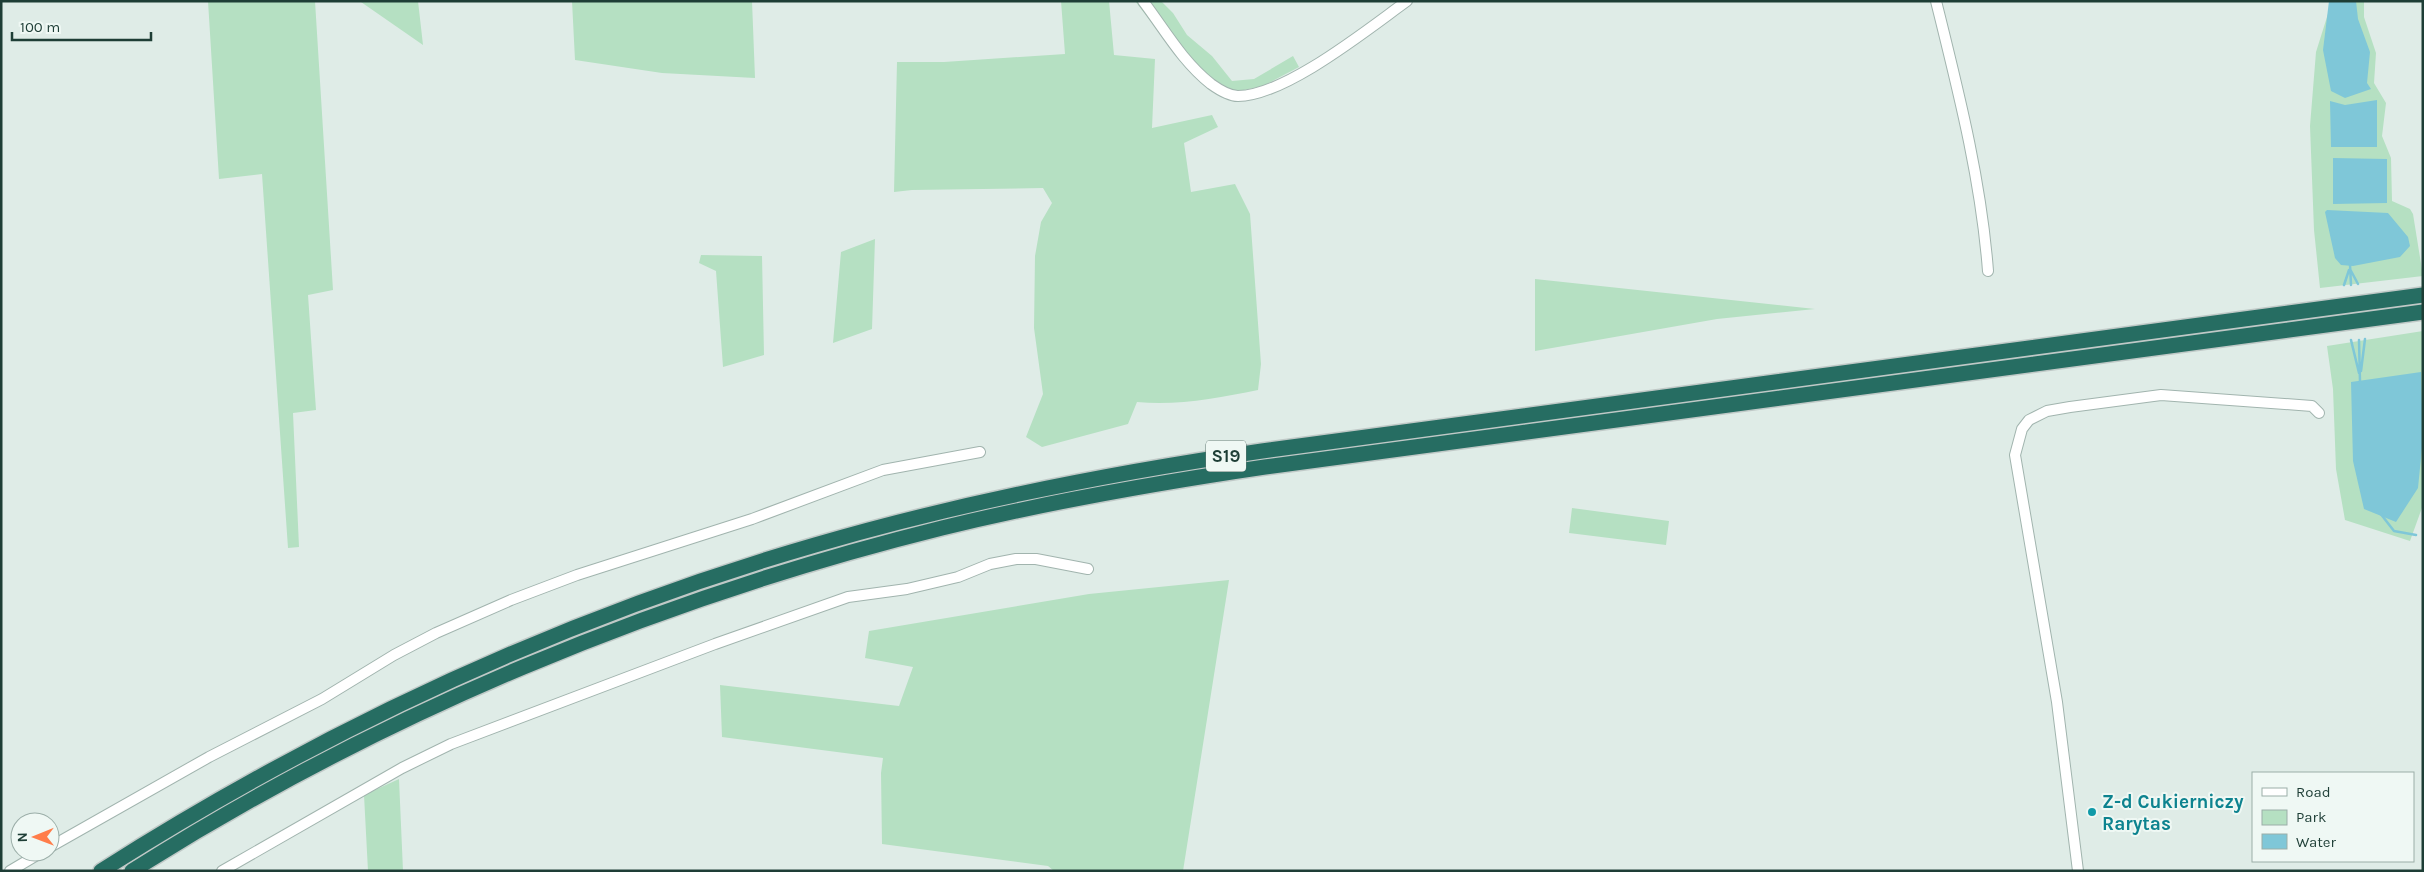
<svg xmlns="http://www.w3.org/2000/svg" width="2424" height="872" viewBox="0 0 2424 872" font-family="Karla,sans-serif">
	<rect width="100%" height="100%" fill="#dfece7"/>
	<path fill="#b5e0c2" d="M 208,1 L 315,1 L 333,290 L 308,295 L 316,410 L 293,413 L 299,547 L 288,548 L 262,174 L 219,179 Z
		M 361,1 L 418,1 L 423,45 L 361,2 Z
		M 572,1 L 752,1 L 755,78 L 662,73 L 575,60 Z
		M 1061,1 L 1109,1 L 1114,55 L 1155,59 L 1152,128 L 1212,115 L 1218,127 L 1184,143 L 1191,192 L 1235,184 L 1250,214 L 1261,364 L 1258,390 C 1218,398 1177,406 1137,402 L 1128,424 L 1042,447 L 1026,437 L 1043,394 L 1034,328 L 1035,256 L 1041,222 L 1052,203 L 1043,188 L 912,190 L 894,192 L 897,62 L 944,62 L 1065,54 Z
		M 1135,1 L 1161,1 L 1173,13 L 1187,35 L 1212,56 L 1232,81 L 1254,79 L 1293,56 L 1299,67 L 1263,86 L 1234,92 L 1178,57 Z
		M 2332,1 L 2364,1 L 2364,17 L 2376,53 L 2374,83 L 2386,103 L 2382,136 L 2391,158 L 2392,201 L 2410,209 L 2413,214 L 2423,276 L 2320,288 L 2314,230 L 2310,126 L 2316,52 Z
		M 875,239 L 872,329 L 833,343 L 841,252 Z
		M 701,255 L 762,256 L 764,355 L 723,367 L 716,271 L 699,263 Z
		M 1535,279 L 1815,309 L 1717,319 L 1535,351 Z
		M 2423,331 L 2423,505 L 2410,541 L 2345,520 L 2336,469 L 2333,389 L 2327,346 Z
		M 1572,508 L 1669,521 L 1666,545 L 1569,533 Z
		M 1229,580 L 1183,871 L 1054,871 L 1048,866 L 882,844 L 881,773 L 883,758 L 722,737 L 720,685 L 899,706 L 913,667 L 865,658 L 869,631 L 1089,594 Z
		M 399,779 L 403,871 L 368,871 L 364,795 Z"/>
	<path fill="#7fc7d8" d="M 2329,1 L 2356,1 L 2358,19 L 2370,52 L 2367,83 L 2371,89 L 2345,98 L 2331,91 L 2323,50 Z
		M 2377,100 L 2377,147 L 2331,147 L 2330,101 L 2345,105 Z
		M 2333,158 L 2387,159 L 2387,203 L 2333,204 Z
		M 2327,210 L 2388,213 L 2408,237 L 2410,246 L 2400,257 L 2353,266 L 2341,265 L 2335,258 L 2325,212 Z
		M 2421,372 L 2423,438 L 2418,488 L 2396,522 L 2364,509 L 2353,461 L 2351,382 Z"/>
	<g fill="none" stroke-linecap="round" stroke-linejoin="round">
		<path stroke="#7fc7d8" stroke-width="2.5" d="M 2350,264 L 2351,285
			M 2350,269 L 2358,284
			M 2344,285 L 2349,270
			M 2351,340 L 2359,373
			M 2359,340 L 2360,382
			M 2361,371 L 2365,339
			M 2380,513 L 2394,531 L 2416,535"/>
		<defs>
			<path id="street" d="M 1143,1 C 1165,30 1182,61 1211,84 C 1218,89 1229,96 1238,96 C 1285,96 1368,29 1407,1
				M 1936,1 C 1958,90 1981,179 1988,271
				M 50,847 L 209,757 L 322,699 L 394,655 L 436,633 L 511,600 L 577,575 L 752,519 L 883,470 L 980,452
				M 10,871 L 42,852
				M 222,871 L 402,768 L 451,744 L 715,644 L 848,597 L 907,589 L 958,577 L 990,564 L 1016,559 L 1036,559 L 1088,569
				M 2078,871 L 2057,702 L 2015,455 L 2022,429 L 2029,420 L 2047,411 L 2070,407 L 2161,395 L 2312,406 L 2319,413"/>
			<path id="highway" d="M 101,871 C 323,730 563,618 815,545 C 962,502 1111,473 1262,451 L 2423,295
				M 132,871 C 380,714 656,599 942,528 C 1048,502 1156,483 1265,467 L 2423,312"/>
		</defs>
		<use href="#street" stroke="#a1b4ae" stroke-width="12"/>
		<use href="#highway" stroke="#c0c9c7" stroke-width="18"/>
		<use href="#street" stroke="#fff" stroke-width="10"/>
		<use href="#highway" stroke="#266d62" stroke-width="15"/>
	</g>
	<circle fill="#0f9aa8" stroke="#eff8f4" stroke-width="2" cx="2092" cy="812" r="5"/>
	<g text-anchor="middle" stroke-width="4" stroke-linejoin="round" paint-order="stroke">
		<rect fill="#eff8f4" stroke="#5d766f" stroke-width="1" x="1206" y="440.5" width="40" height="31" rx="4"/>
		<g font-size="18" font-weight="bold" fill="#1e3e36">
			<text x="1226" y="462">S19</text>
		</g>
		<g font-size="19" font-weight="bold" fill="#0d838f" stroke="#eff8f4" text-anchor="start">
			<text x="2102" y="808">Z-d Cukierniczy<tspan x="2102" dy="22">Rarytas</tspan></text>
		</g>
	</g>
	<rect width="2424" height="872" fill="none" stroke="#1e3e36" stroke-width="5"/>
	<rect x="2252" y="772" width="162" height="90" fill="#eff8f4" stroke="#9baea8"/>
	<rect x="2262" y="788" width="25" height="8" fill="#ffffff" stroke="#9baea8"/>
	<text x="2296" y="797" font-size="15" fill="#1e3e36">Road</text>
	<rect x="2262" y="810" width="25" height="15" fill="#b5e0c2" stroke="#9baea8"/>
	<text x="2296" y="822" font-size="15" fill="#1e3e36">Park</text>
	<rect x="2262" y="834" width="25" height="15" fill="#7fc7d8" stroke="#9baea8"/>
	<text x="2296" y="847" font-size="15" fill="#1e3e36">Water</text>
	<g transform="translate(35 837) rotate(269)"><circle r="24" fill="#eff8f4" stroke="#9baea8"/>
	<path d="M0-4L9 19L0 12L-9 19Z" fill="#ff7d4a"/>
	<text y="-8" font-size="14" font-weight="bold" text-anchor="middle" fill="#1e3e36">N</text>
	</g>
	<path d="M12 32v8h139v-8" fill="none" stroke="#1e3e36" stroke-width="2.5"/>
	<text x="20" y="32" font-size="15" fill="#1e3e36" stroke="#eff8f4" stroke-width="4" paint-order="stroke">100 m</text>
</svg>
